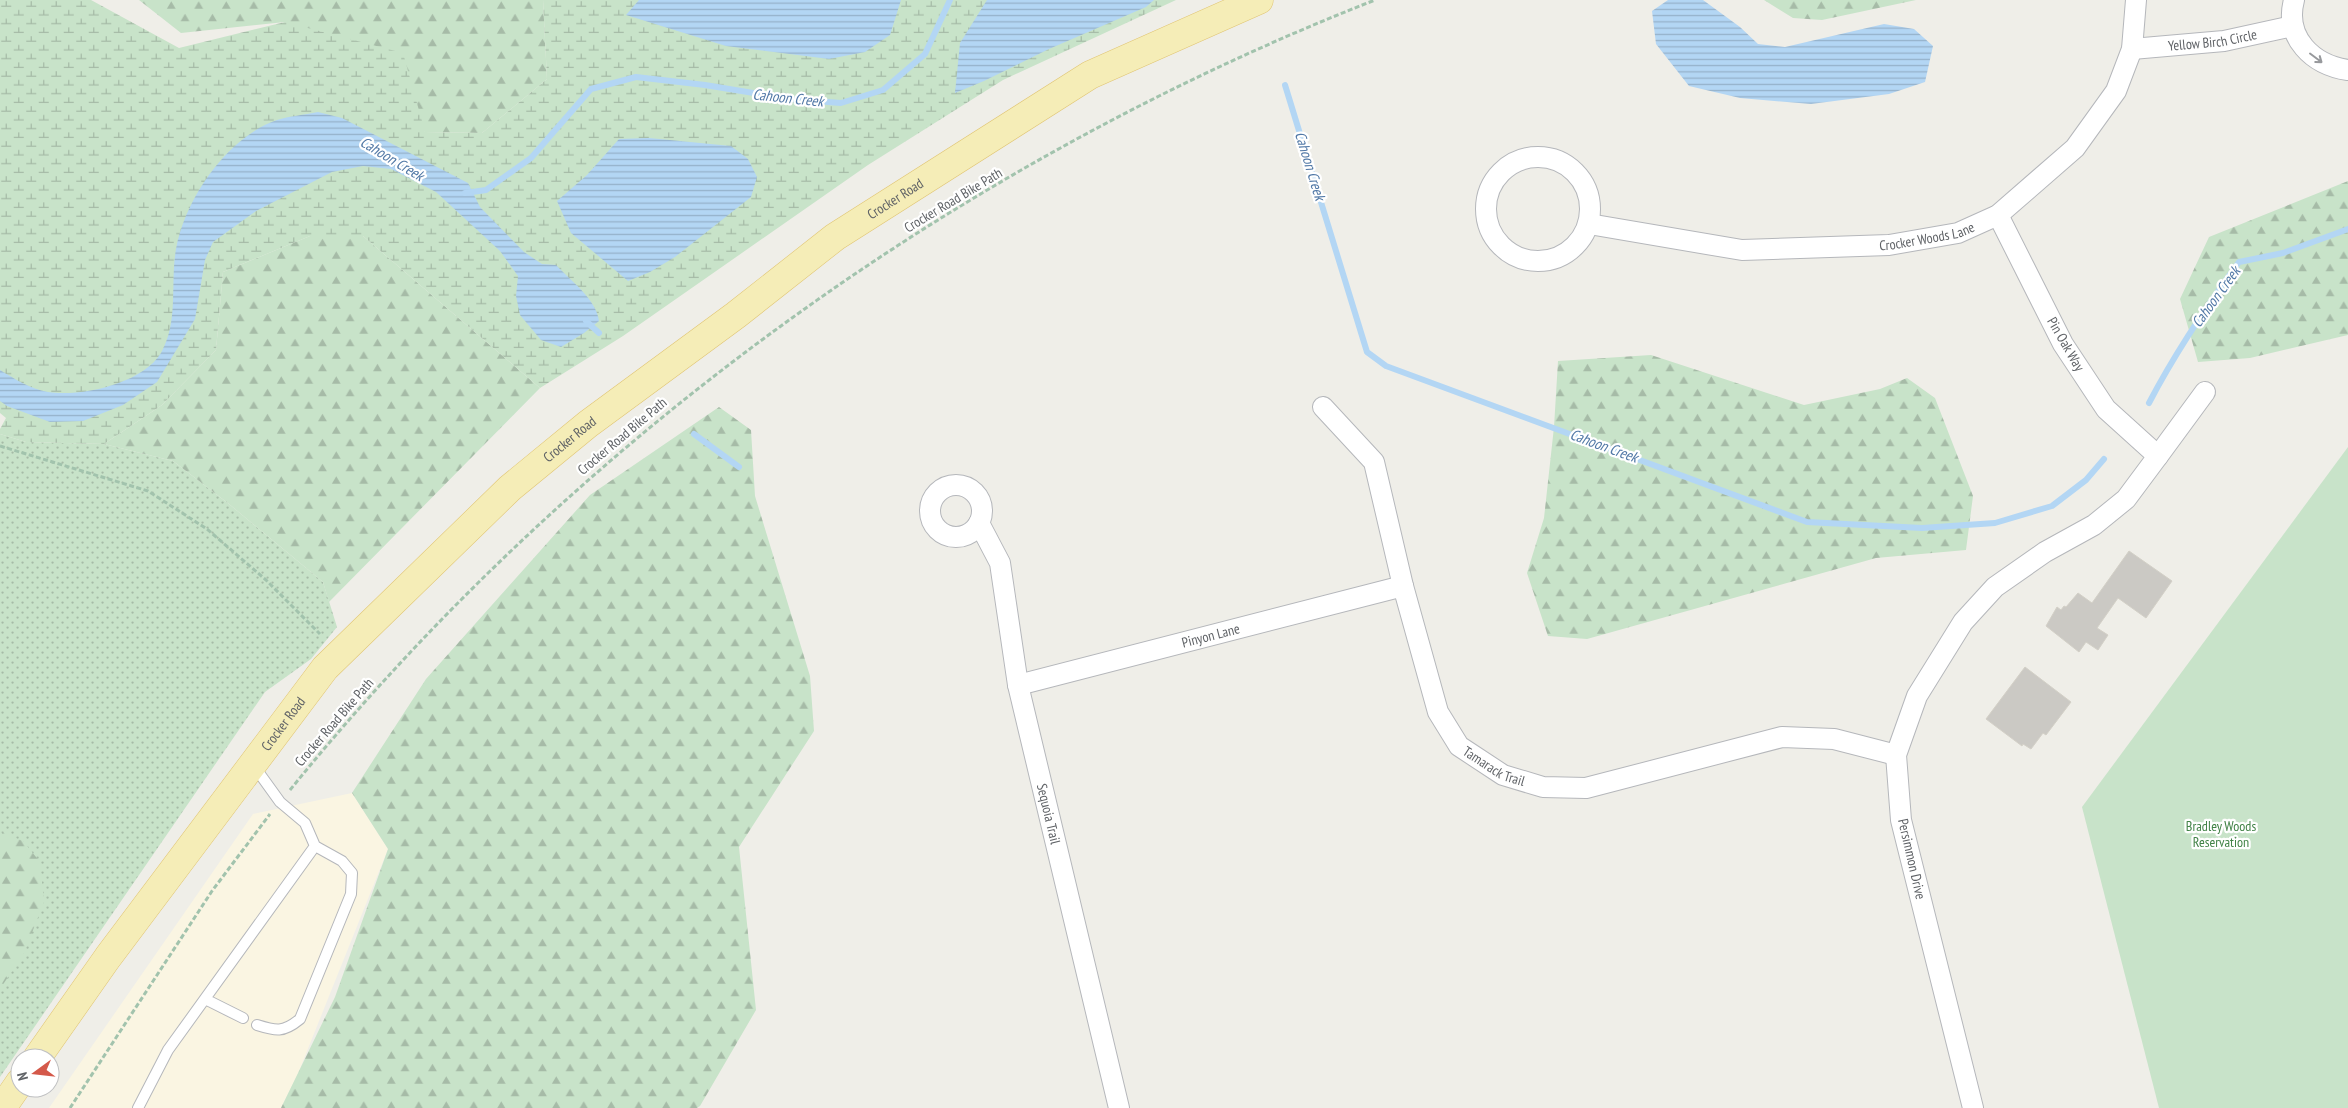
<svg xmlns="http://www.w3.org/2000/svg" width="2348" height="1108" viewBox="0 0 2348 1108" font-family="'PT Sans Narrow',sans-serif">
	<defs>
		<pattern id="grass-dots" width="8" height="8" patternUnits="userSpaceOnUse" patternTransform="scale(1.25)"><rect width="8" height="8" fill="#c8e3c9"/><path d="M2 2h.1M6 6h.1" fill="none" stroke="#a6bba7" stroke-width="1.8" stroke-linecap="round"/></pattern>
		<pattern id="forest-firs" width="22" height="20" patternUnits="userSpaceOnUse" patternTransform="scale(1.25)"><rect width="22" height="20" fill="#c8e3c9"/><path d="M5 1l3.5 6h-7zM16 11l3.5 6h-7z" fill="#a6bba7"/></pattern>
		<pattern id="wetland-marsh" width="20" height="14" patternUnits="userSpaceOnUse" patternTransform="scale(1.25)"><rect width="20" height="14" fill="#c8e3c9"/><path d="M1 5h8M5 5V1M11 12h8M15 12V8" fill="none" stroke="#a6bba7"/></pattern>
		<pattern id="water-rules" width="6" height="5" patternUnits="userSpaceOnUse" patternTransform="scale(1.25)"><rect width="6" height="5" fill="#b3d6f4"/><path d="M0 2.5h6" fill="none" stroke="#95b1c9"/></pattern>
	</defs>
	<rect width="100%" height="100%" fill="#efeee8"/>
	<path fill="#faf5e2" d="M 352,793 L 388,849 L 297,1076 L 281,1108 L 49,1108 L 253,814 Z"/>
	<path fill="url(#grass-dots)" d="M 0,434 L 26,442 L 104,444 L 173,461 L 229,504 L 323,582 L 337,627 L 311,659 L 265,692 L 0,1077 Z"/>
	<path fill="url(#forest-firs)" d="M 139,0 L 543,0 L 547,79 L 482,133 L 425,132 L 285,22 L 181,33 Z
		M 1764,0 L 1916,0 L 1822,20 L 1793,18 Z
		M 2348,181 L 2348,335 L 2250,358 L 2198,362 L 2180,299 L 2209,237 Z
		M 310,236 L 363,236 L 540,388 L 329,602 L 323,582 L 229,504 L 173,461 L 104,444 L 162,405 L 216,350 L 223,272 Z
		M 1651,355 L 1804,405 L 1880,389 L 1907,378 L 1935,398 L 1973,496 L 1966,550 L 1876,558 L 1587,639 L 1548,636 L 1527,573 L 1544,518 L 1554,427 L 1558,361 Z
		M 719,407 L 751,430 L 755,496 L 810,676 L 814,731 L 739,847 L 756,1010 L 700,1106 L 697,1108 L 281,1108 L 335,997 L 388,849 L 352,793 L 426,679 L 590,495 Z
		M 0,832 L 23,841 L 40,862 L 44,902 L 24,953 L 0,989 Z"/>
	<path fill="url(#wetland-marsh)" d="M 0,0 L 91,0 L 179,48 L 285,22 L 403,53 L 425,132 L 482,133 L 547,79 L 543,0 L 1176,0 L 1003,80 L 868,165 L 623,336 L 540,388 L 363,236 L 310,236 L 223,272 L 216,350 L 162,405 L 104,444 L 26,442 L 0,434 L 0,429 L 6,418 L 0,413 Z"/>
	<path fill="#c8e3c9" d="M 2348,447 L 2348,1108 L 2159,1108 L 2082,807 Z"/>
	<path fill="url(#water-rules)" d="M 639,0 L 901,0 L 890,35 L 865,52 L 829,59 L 726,46 L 626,15 Z
		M 987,0 L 1154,0 L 1146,7 L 1049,49 L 984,81 L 955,93 L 960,43 Z
		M 1668,0 L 1703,0 L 1740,27 L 1758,44 L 1785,47 L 1884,24 L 1914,29 L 1933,46 L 1925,82 L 1889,94 L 1811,104 L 1740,98 L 1689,86 L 1656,44 L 1652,11 Z
		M 318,112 L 342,118 L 468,183 L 480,207 L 524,252 L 542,264 L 556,265 C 571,281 596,299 599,321 L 584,333 L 561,347 L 541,340 L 520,315 L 516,296 L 518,276 L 500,251 L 436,192 L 391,169 L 363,166 L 332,172 L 256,211 L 213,242 L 205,260 L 195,319 L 157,382 L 123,405 L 83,421 L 50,422 L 7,406 L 0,401 L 0,370 C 15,379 30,389 48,392 C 81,397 142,384 161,353 C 179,321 170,284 176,249 C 185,199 227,137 277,120 C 289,116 304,115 318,112 Z
		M 649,138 L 731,146 L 748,159 L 757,177 L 751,197 L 675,257 L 650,272 L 628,281 L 571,233 L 557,201 L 587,175 L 619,139 Z"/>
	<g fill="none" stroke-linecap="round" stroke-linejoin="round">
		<path stroke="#b3d6f4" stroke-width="6" d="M 1285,85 L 1367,352 L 1386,366 L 1807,522 L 1922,528 L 1995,523 L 2052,506 L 2086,480 L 2104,459
			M 465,193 L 486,190 L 531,158 L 591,89 L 636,77 L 705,85 L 789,99 L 841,103 L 883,90 L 925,54 L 950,0
			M 586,321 L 599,333
			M 2149,403 C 2175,353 2206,307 2239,262 L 2283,253 L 2348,229
			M 694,434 L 739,467"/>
	</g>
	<path fill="#cbc9c4" stroke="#d3d0c7" d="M 2129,551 L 2172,581 L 2146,618 L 2118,598 L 2097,628 L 2108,635 L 2098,650 L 2086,642 L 2079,652 L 2046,626 L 2057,607 L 2061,610 L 2064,606 L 2066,607 L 2078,593 L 2092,603 Z
		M 2025,667 L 2071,702 L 2046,735 L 2043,733 L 2031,749 L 2023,744 L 2022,746 L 1986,719 Z"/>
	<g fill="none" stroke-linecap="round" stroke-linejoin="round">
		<defs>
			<path id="lane" d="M 205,999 L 243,1018
				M 257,1025 C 276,1031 283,1033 300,1019 L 351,894 L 352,873 L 342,861 L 315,846
				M 138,1108 L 168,1050 L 315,846 L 305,823 L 280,802 L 254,766"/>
			<g id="street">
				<path d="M 2294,0 C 2284,38 2313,65 2348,70"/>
				<path id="s1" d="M 2132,49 L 2224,41 L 2293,26"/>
				<circle cx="1538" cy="209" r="52"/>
				<path id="s2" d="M 1589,224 L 1742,250 L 1889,245 L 1958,233 L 1998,215 L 2075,148 L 2116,91 L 2132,49 L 2136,0"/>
				<path id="s3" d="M 1323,407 L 1374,462 L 1403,586 L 1438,712 L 1459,746 L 1503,775 L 1543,787 L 1586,788 L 1782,737 L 1834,739 L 1896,755"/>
				<path d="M 2158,456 L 2205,392"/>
				<circle cx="956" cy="511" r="26"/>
				<path id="s4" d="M 979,523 L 1000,563 L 1018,685 L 1119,1108"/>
				<path id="s5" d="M 1018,685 L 1403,586"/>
				<path d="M 1973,1108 L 1901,820 L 1896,755 L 1917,696 L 1963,622 L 1995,587 L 2045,552 L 2094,525 L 2126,499 L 2158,456 L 2106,409 L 2063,344 L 1998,215"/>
			</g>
			<g id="primary">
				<path id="s6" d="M 37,1058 L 108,957 L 325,668 L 510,488 L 588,424 L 736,315 L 835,237 L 1090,75 L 1259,0"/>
				<path d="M 2,1108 L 20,1082"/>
			</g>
		</defs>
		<use href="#lane" stroke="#b5b7bb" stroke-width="12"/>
		<use href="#street" stroke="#b5b7bb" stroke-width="22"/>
		<use href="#primary" stroke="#e0c471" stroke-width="29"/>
		<path stroke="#a2c3ad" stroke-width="3" stroke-dasharray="5 2.5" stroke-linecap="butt" d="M 0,446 L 148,491 L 207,529 L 266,580 L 320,634
			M 290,790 C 574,440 956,164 1375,0
			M 70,1108 L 212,891 L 270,814"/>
		<use href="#lane" stroke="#fff" stroke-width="10"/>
		<use href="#street" stroke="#fff" stroke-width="20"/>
		<use href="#primary" stroke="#f5edb7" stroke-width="28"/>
	</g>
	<defs><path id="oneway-shaft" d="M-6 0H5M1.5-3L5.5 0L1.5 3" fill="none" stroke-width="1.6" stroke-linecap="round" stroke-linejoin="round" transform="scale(1.25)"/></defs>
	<use stroke="#97999c" href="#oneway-shaft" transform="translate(2316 58) rotate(37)"/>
	<g text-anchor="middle" stroke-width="4.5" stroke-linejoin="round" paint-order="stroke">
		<g font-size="14" fill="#5f6266" stroke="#fff">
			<text dy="5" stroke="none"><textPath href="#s1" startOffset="81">Yellow Birch Circle</textPath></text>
			<text dy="5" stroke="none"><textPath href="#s6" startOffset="1225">Crocker Road</textPath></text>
			<text transform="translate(953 200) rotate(-31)" y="5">Crocker Road Bike Path</text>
			<text dy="5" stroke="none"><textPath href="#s2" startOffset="341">Crocker Woods Lane</textPath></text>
			<text transform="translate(2066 344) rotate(60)" y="5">Pin Oak Way</text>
			<text transform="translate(622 436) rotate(-40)" y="5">Crocker Road Bike Path</text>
			<text dy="5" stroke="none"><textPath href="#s6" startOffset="820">Crocker Road</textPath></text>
			<text dy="5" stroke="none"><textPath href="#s5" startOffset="199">Pinyon Lane</textPath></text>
			<text transform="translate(334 722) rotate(-49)" y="5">Crocker Road Bike Path</text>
			<text dy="5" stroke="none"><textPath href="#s6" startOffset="415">Crocker Road</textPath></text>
			<text dy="5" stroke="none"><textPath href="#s3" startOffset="414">Tamarack Trail</textPath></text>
			<text dy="5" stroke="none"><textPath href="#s4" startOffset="301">Sequoia Trail</textPath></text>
			<text transform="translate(1912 859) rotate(77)" y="5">Persimmon Drive</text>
		</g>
		<g font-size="14" fill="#428347" stroke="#fff">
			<text x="2221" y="831">Bradley Woods<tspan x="2221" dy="16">Reservation</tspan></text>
		</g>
		<g font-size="15" font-style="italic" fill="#5178a6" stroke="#fff">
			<text transform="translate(788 98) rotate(6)" y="5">Cahoon Creek</text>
			<text transform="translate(392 159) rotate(31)" y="5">Cahoon Creek</text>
			<text transform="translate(1310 166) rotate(73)" y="5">Cahoon Creek</text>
			<text transform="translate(2216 297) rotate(-54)" y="5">Cahoon Creek</text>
			<text transform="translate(1604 446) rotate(20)" y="5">Cahoon Creek</text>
		</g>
	</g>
	<g transform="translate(35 1073) rotate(255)"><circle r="24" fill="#ffffff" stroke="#bfc0c2"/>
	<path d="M0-4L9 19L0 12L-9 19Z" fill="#d4594a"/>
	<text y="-8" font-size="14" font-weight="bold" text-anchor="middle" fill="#5f6266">N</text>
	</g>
</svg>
